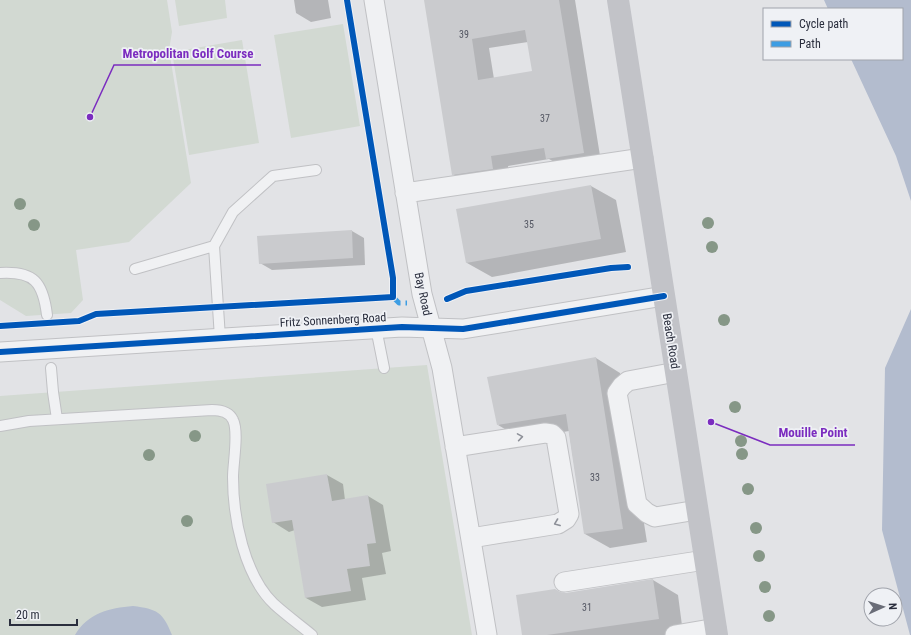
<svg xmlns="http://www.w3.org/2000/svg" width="911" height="635" viewBox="0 0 911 635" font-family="'Roboto Condensed',sans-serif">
	<rect width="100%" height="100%" fill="#e2e3e6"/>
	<path fill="#d2d9d2" d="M 0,0 L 167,0 L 172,32 L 169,50 L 191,183 L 129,242 L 76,250 L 83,300 L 71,313 L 26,316 L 0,300 Z
		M 175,0 L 225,0 L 227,18 L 179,26 Z
		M 343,24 L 360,126 L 291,138 L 274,35 Z
		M 242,40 L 259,143 L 189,155 L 172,52 Z
		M 427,365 L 472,635 L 0,635 L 0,396 Z"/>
	<path fill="#b3bcce" d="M 824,0 L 911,0 L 911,201 L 896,156 L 851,59 L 902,59 L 902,9 L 828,9 Z
		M 911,309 L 911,635 L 910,635 L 882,530 L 885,368 Z
		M 133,606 C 157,609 163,612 172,635 L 75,635 C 88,613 109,608 133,606 Z"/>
	<path fill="#0003" fill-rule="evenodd" d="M 294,0 L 328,0 L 331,18 L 311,22 L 296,13 Z
		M 425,0 L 575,0 L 601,162 L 565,168 L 549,159 L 508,166 L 510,179 L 471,184 L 453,174 ZM 528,42 L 533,72 L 494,79 L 489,48 Z
		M 591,186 L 616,200 L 626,252 L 492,277 L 467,263 L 458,210 Z
		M 352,231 L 364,238 L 365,265 L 272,270 L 260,263 Z
		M 596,358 L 620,373 L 647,542 L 610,548 L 585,534 L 569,431 L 522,439 L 498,425 Z
		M 327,475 L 343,484 L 345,500 L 368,496 L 383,505 L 391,551 L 382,553 L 386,574 L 362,578 L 366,600 L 322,607 L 306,598 L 295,530 L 289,532 L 273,522 Z
		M 653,580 L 678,595 L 683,633 L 670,635 L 523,635 L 561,593 L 566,594 Z"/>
	<path fill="#cacbce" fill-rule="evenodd" d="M 424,0 L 559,0 L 584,153 L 546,159 L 544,148 L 491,156 L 493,169 L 452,175 ZM 525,30 L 532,71 L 478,80 L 472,39 Z
		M 591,185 L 601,239 L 466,263 L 456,209 Z
		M 352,230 L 353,258 L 259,264 L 257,236 Z
		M 596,357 L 623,529 L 584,534 L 566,414 L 497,425 L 487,377 Z
		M 327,474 L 332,501 L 368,495 L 376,543 L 367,544 L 370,566 L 347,569 L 351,591 L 305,598 L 292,520 L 272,523 L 266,484 Z
		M 653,579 L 659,619 L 547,635 L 522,635 L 516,595 L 555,589 L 560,592 L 566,593 Z"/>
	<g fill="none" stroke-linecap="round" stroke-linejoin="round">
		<defs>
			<path id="lane" d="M 135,269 L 214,246
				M 0,273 C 34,271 43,282 47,315
				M 376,328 L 384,368
				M 220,338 L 214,246 L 233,212 L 273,176 L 316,170
				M 51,368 L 53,392 L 57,419
				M 0,426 L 29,421 L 212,410 C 219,410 229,411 233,420 C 239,432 233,463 233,477 C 233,518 244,575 274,604 C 286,615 300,625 312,635"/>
			<path id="street" d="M 374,0 L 422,294 L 442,368 L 487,635
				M 405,193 L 643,158
				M 0,352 L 402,327 L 463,329 L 664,296
				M 676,372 L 628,381 L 622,386 L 617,393 L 637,504 L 647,513 L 655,517 L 697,510
				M 455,447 L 545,433 L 552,434 L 556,438 L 569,514 L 566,519 L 558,524 L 471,538
				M 564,582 L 705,560
				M 675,635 L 716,628"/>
		</defs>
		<use href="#lane" stroke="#c0c1c4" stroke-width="12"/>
		<use href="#street" stroke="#c0c1c4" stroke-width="21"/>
		<use href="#lane" stroke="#f0f1f3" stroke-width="10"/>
		<use href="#street" stroke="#f0f1f3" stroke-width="19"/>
		<path stroke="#c2c3c8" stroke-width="22" d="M 618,0 L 717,635"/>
		<path stroke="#3d9de3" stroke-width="5" stroke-dasharray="10 5" stroke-linecap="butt" d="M 393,297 L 399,303 L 407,303"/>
		<defs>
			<path id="cycleway" d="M 447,299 L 466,291 L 611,268 L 628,267
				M 0,326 L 79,321 L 96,314 L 393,297 L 393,278 L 347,0
				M 0,352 L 402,327 L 463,329 L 664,296"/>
		</defs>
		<use href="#cycleway" stroke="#eff1f5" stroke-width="8"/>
		<use href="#cycleway" stroke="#0057b8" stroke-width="6"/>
	</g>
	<g fill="#869787">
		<circle cx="20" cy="204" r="6"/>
		<circle cx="708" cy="223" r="6"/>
		<circle cx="34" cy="225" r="6"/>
		<circle cx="712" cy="247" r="6"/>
		<circle cx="724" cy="320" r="6"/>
		<circle cx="735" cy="407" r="6"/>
		<circle cx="195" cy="436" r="6"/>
		<circle cx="741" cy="441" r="6"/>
		<circle cx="742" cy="454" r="6"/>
		<circle cx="149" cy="455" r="6"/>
		<circle cx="748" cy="489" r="6"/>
		<circle cx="187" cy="521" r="6"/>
		<circle cx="756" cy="528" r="6"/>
		<circle cx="759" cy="556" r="6"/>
		<circle cx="765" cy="587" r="6"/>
		<circle cx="769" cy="616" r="6"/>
	</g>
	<defs><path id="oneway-chevron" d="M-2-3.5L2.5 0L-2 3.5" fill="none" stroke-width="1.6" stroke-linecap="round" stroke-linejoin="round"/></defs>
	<g stroke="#8d9098">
		<use href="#oneway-chevron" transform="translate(520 437) rotate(-9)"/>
		<use href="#oneway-chevron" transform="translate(557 523) rotate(159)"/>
	</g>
	<g text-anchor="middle" stroke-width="3.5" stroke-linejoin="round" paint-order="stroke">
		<g font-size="10" fill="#535662">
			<text x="464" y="38">39</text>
			<text x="545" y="122">37</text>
			<text x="529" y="228">35</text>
			<text x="595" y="481">33</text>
			<text x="587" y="611">31</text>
		</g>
		<g font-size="12" fill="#2a2e3d" stroke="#eff1f5">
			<text transform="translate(423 294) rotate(78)" y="4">Bay Road</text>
			<text transform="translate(333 320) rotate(-3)" y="4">Fritz Sonnenberg Road</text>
			<text transform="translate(671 341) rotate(81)" y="4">Beach Road</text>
		</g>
	</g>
	<path fill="none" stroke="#7b2cbf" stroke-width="1.5" d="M90 117L114 65H261M711 422L770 445H855"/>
	<g fill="#7b2cbf" stroke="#eff1f5" stroke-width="1.5">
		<circle cx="90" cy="117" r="4"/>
		<circle cx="711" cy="422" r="4"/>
	</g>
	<g font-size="13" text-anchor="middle" font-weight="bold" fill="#7b2cbf" stroke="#eff1f5" stroke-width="3.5" stroke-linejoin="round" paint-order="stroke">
		<text x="188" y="58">Metropolitan Golf Course</text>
		<text x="813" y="437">Mouille Point</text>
	</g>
	<rect x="763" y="8" width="140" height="52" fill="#eff1f5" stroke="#a0a3ab"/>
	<rect x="771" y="21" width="20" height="6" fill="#0057b8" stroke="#a0a3ab"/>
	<text x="799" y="28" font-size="12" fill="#2a2e3d">Cycle path</text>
	<rect x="771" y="41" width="20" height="6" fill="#3d9de3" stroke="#a0a3ab"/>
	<text x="799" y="48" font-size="12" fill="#2a2e3d">Path</text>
	<g transform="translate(883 607) rotate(87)"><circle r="19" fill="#eff1f5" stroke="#a0a3ab"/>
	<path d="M0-3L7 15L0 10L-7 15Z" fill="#6a6d78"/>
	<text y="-6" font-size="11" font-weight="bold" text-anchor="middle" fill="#2a2e3d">N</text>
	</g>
	<path d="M10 619v6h67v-6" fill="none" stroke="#2a2e3d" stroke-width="2"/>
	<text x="16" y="619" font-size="12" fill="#2a2e3d" stroke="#eff1f5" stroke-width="3" paint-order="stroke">20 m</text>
</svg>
